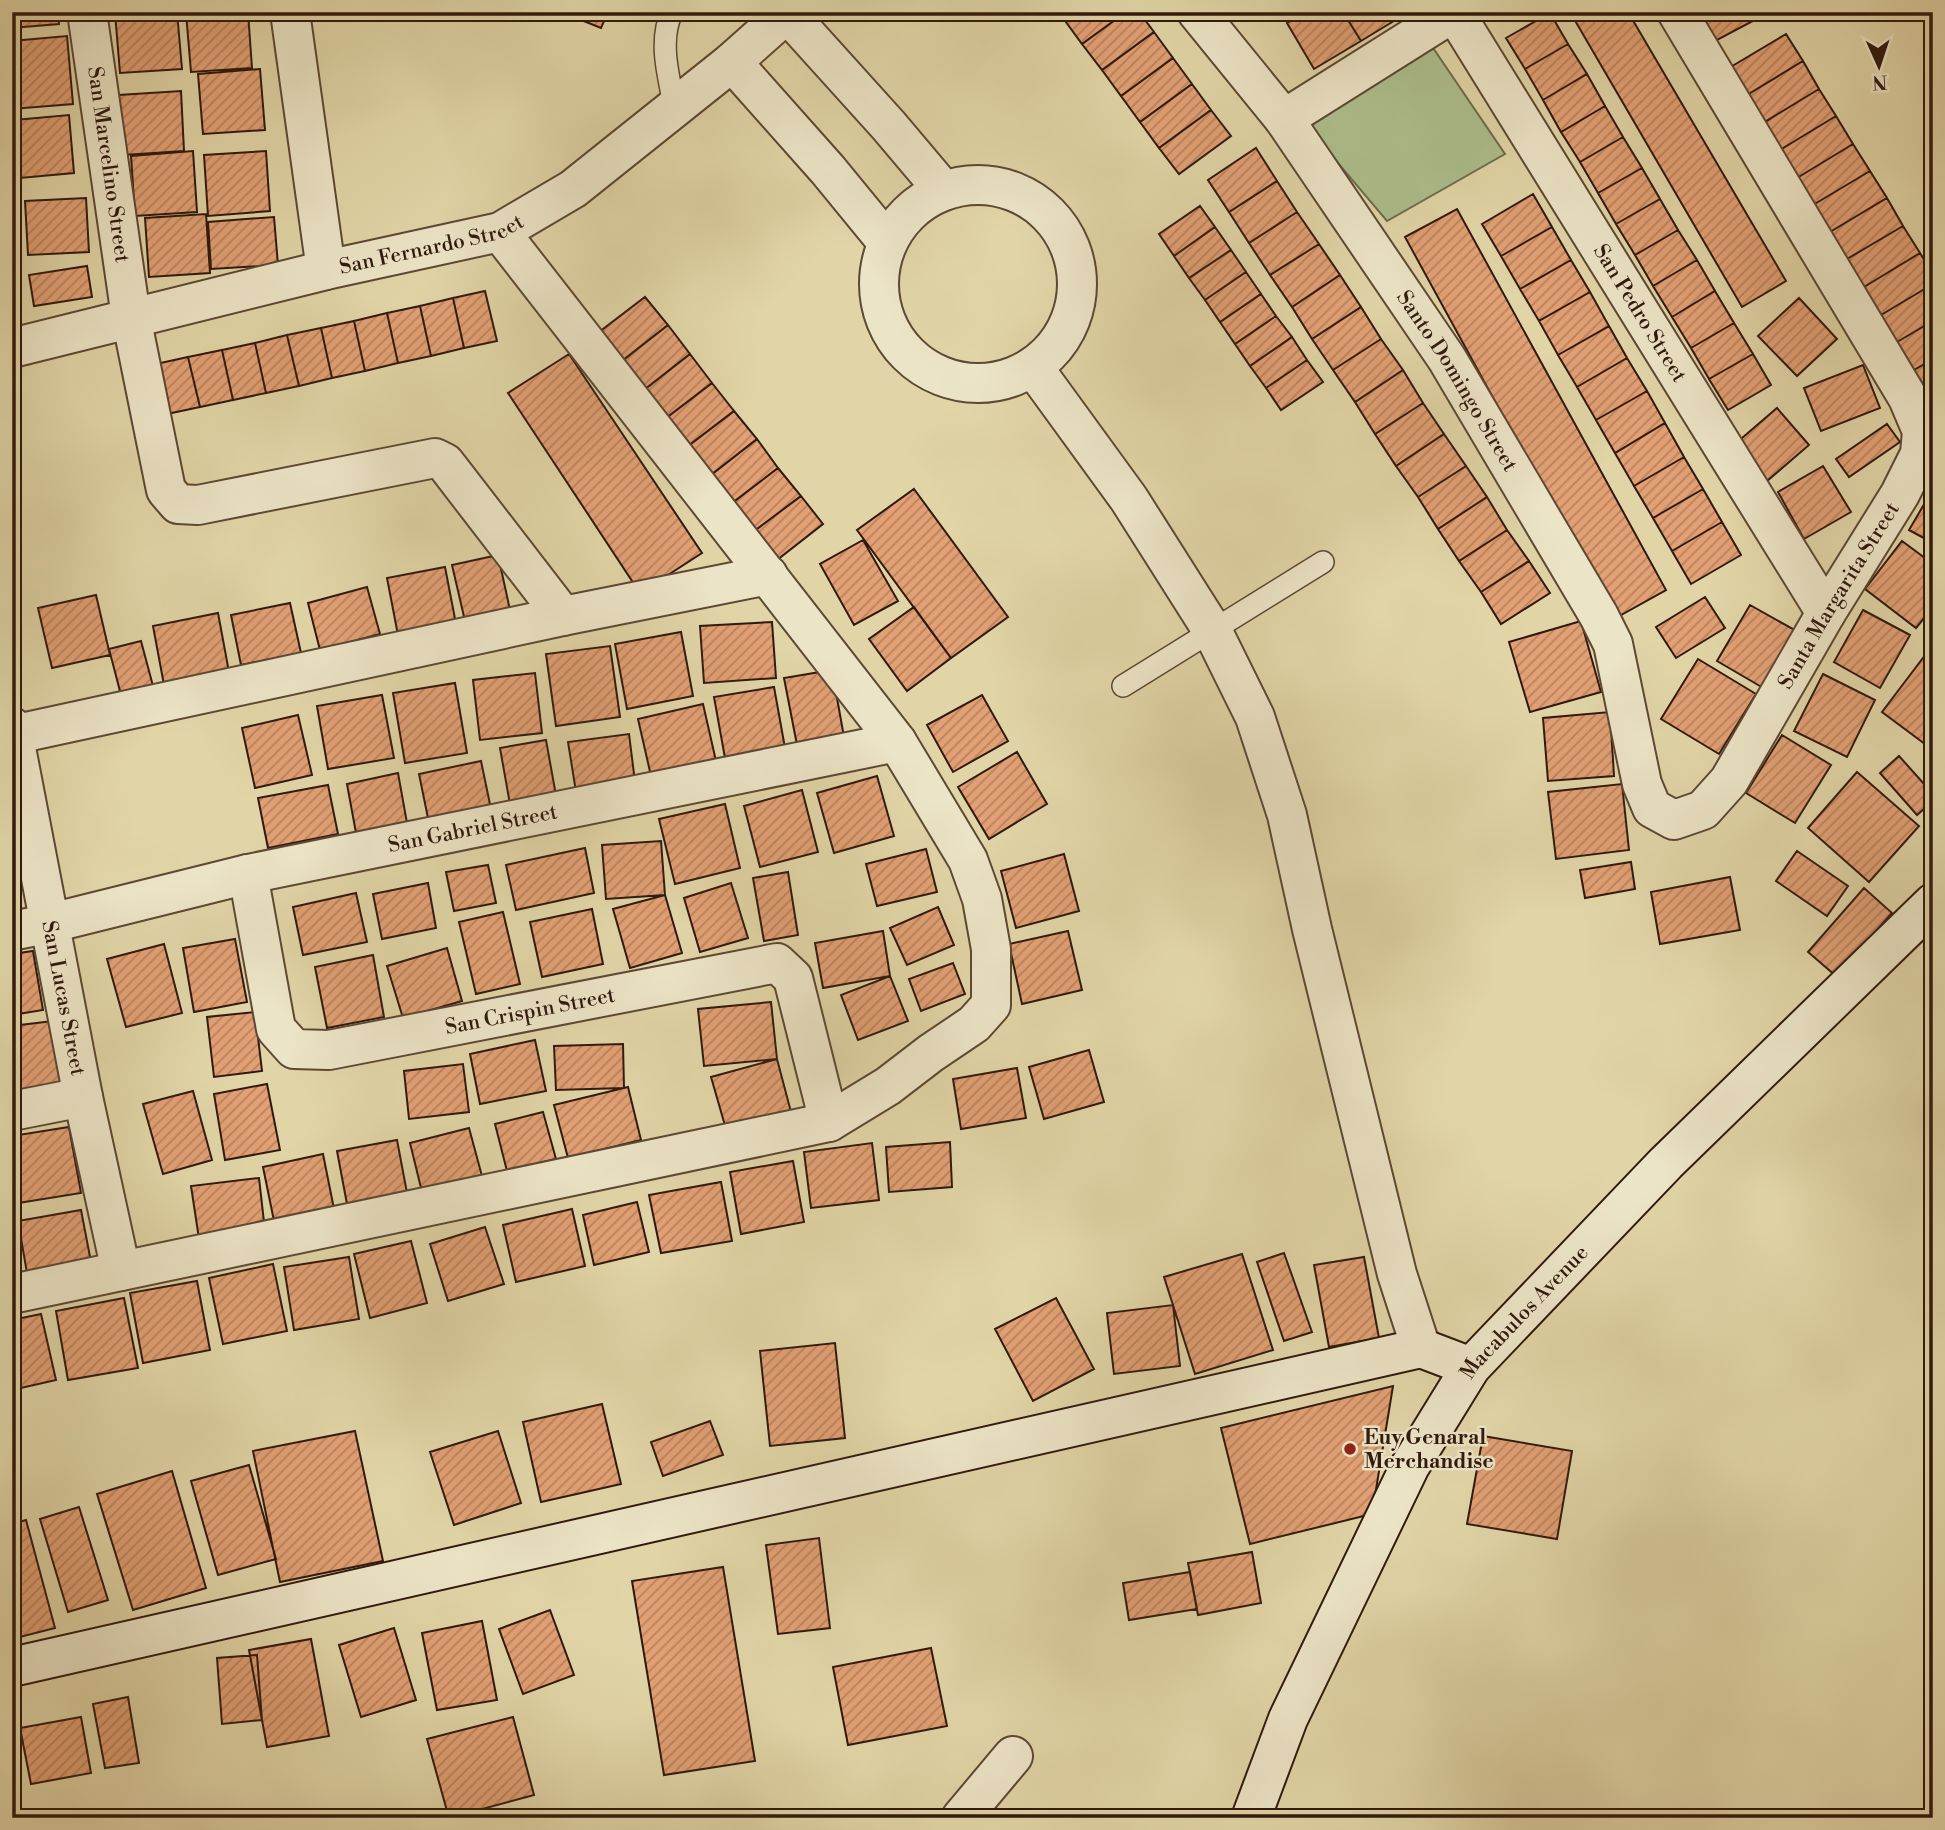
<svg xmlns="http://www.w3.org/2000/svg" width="1945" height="1830" viewBox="0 0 1945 1830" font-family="'Libre Bodoni',serif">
	<defs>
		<pattern id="building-hatch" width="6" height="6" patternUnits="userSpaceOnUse" patternTransform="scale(1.75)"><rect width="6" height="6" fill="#e2a074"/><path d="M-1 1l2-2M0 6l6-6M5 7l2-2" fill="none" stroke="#b8825e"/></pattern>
	</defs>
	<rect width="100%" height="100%" fill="#e1d5a7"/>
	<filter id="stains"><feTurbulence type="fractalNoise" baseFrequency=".00286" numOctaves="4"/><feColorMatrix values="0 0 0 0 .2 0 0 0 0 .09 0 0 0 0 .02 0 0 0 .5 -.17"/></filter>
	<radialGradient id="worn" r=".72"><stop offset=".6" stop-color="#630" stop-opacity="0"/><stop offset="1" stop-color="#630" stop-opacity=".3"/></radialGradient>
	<path fill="#acbe8c" stroke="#6e6c4d" stroke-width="2" d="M 1427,39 L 1505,154 L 1387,221 L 1304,123 Z"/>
	<path fill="url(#building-hatch)" stroke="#30190e" stroke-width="2" d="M 12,12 L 58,12 L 59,24 L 12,28 Z
		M 177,12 L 182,69 L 120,73 L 115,13 Z
		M 248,12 L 252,68 L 191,72 L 186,13 Z
		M 561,12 L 608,12 L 601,28 Z
		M 1071,12 L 1126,12 L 1082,44 L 1063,18 Z
		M 1126,12 L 1139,12 L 1154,32 L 1102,70 L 1082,44 Z
		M 1305,12 L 1343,12 L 1361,41 L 1314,69 L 1287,23 Z
		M 1343,12 L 1407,12 L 1407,13 L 1361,41 Z
		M 1570,12 L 1628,12 L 1786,281 L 1742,307 Z
		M 1695,12 L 1765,12 L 1766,14 L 1700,49 Z
		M 1550,13 L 1568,44 L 1525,69 L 1506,38 Z
		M 1154,32 L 1173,58 L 1121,96 L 1102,70 Z
		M 1786,34 L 1803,61 L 1747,95 L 1729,68 Z
		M 67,36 L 73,104 L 12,109 L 12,41 Z
		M 1568,44 L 1587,74 L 1543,100 L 1525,69 Z
		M 1173,58 L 1192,84 L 1140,122 L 1121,96 Z
		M 1803,61 L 1819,89 L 1763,123 L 1747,95 Z
		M 260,69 L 265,130 L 203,134 L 198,74 Z
		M 1587,74 L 1605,106 L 1561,132 L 1543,100 Z
		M 1192,84 L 1211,110 L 1159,148 L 1140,122 Z
		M 1819,89 L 1836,116 L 1780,150 L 1763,123 Z
		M 181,91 L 184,151 L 123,155 L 119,95 Z
		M 1605,106 L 1623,137 L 1580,162 L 1561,132 Z
		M 1211,110 L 1231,136 L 1179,174 L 1159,148 Z
		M 69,115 L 74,173 L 20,178 L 15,120 Z
		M 1836,116 L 1853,144 L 1797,178 L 1780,150 Z
		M 1623,137 L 1642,168 L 1598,193 L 1580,162 Z
		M 1853,144 L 1870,171 L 1813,205 L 1797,178 Z
		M 1256,148 L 1277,181 L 1229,212 L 1208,180 Z
		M 193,151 L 197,212 L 135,216 L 131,156 Z
		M 266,151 L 270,211 L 208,216 L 204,155 Z
		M 1642,168 L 1660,199 L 1616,224 L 1598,193 Z
		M 1870,171 L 1887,198 L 1830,232 L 1813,205 Z
		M 1277,181 L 1297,212 L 1249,243 L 1229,212 Z
		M 1533,194 L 1552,227 L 1501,256 L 1482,224 Z
		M 86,198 L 89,252 L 28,255 L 25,201 Z
		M 1887,198 L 1903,226 L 1847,259 L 1830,232 Z
		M 1660,199 L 1678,230 L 1635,255 L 1616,224 Z
		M 1200,206 L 1215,227 L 1174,256 L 1159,234 Z
		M 1457,209 L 1666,590 L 1614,619 L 1405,237 Z
		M 1297,212 L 1319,244 L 1270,275 L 1249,243 Z
		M 206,214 L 210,273 L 149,277 L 145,218 Z
		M 274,217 L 278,265 L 211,269 L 208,222 Z
		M 1903,226 L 1920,253 L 1864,287 L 1847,259 Z
		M 1215,227 L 1231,250 L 1189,278 L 1174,256 Z
		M 1552,227 L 1571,260 L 1520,289 L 1501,256 Z
		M 1678,230 L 1697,260 L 1653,286 L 1635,255 Z
		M 1319,244 L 1340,275 L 1292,307 L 1270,275 Z
		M 1231,250 L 1246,272 L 1205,300 L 1189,278 Z
		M 1920,253 L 1933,274 L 1933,284 L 1881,315 L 1864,287 Z
		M 1571,260 L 1590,292 L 1539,321 L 1520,289 Z
		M 1697,260 L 1715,291 L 1672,317 L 1653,286 Z
		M 87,266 L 92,297 L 34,306 L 29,275 Z
		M 1246,272 L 1261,294 L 1220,322 L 1205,300 Z
		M 1340,275 L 1361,307 L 1312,339 L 1292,307 Z
		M 15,277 L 19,304 L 12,305 L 12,278 Z
		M 1933,284 L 1933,321 L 1897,342 L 1881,315 Z
		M 485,291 L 497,341 L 464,348 L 453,298 Z
		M 1715,291 L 1734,323 L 1691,348 L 1672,317 Z
		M 1590,292 L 1609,326 L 1558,355 L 1539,321 Z
		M 1261,294 L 1276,316 L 1235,344 L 1220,322 Z
		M 645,297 L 668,325 L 613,368 L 590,339 Z
		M 453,298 L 464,348 L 431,356 L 420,306 Z
		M 1799,298 L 1837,339 L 1797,376 L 1758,336 Z
		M 420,306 L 431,356 L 398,363 L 387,313 Z
		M 1361,307 L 1381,339 L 1333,370 L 1312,339 Z
		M 387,313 L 398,363 L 365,371 L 354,321 Z
		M 1276,316 L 1292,337 L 1250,366 L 1235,344 Z
		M 354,321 L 365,371 L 332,378 L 321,328 Z
		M 1933,321 L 1933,359 L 1914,370 L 1897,342 Z
		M 1734,323 L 1753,354 L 1709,379 L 1691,348 Z
		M 668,325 L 690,354 L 635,397 L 613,368 Z
		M 1609,326 L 1627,358 L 1577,387 L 1558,355 Z
		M 321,328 L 332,378 L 299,386 L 287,335 Z
		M 287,335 L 299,386 L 266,393 L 255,343 Z
		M 1292,337 L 1307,360 L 1266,388 L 1250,366 Z
		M 1381,339 L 1403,370 L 1355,402 L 1333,370 Z
		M 255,343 L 266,393 L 233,400 L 222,350 Z
		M 222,350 L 233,400 L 200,407 L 188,357 Z
		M 569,354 L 702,553 L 640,593 L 508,393 Z
		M 690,354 L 712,383 L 657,425 L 635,397 Z
		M 1753,354 L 1771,385 L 1728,410 L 1709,379 Z
		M 188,357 L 200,407 L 167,414 L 156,364 Z
		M 1627,358 L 1647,391 L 1596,420 L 1577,387 Z
		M 1933,359 L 1933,396 L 1931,397 L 1914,370 Z
		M 1307,360 L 1323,382 L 1281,410 L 1266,388 Z
		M 1863,365 L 1880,408 L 1821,431 L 1804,388 Z
		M 1403,370 L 1423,403 L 1375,434 L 1355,402 Z
		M 712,383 L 734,411 L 679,453 L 657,425 Z
		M 1647,391 L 1665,423 L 1615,453 L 1596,420 Z
		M 1423,403 L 1444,434 L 1396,466 L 1375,434 Z
		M 1777,408 L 1809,445 L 1767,481 L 1735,444 Z
		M 734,411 L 757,439 L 702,482 L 679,453 Z
		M 1665,423 L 1684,457 L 1634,486 L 1615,453 Z
		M 1887,424 L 1900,442 L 1849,477 L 1836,459 Z
		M 1444,434 L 1466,466 L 1418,497 L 1396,466 Z
		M 757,439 L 778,468 L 723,510 L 702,482 Z
		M 1684,457 L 1703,489 L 1653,518 L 1634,486 Z
		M 1466,466 L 1487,497 L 1438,529 L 1418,497 Z
		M 1823,466 L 1851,512 L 1804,539 L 1778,492 Z
		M 778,468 L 801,496 L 745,538 L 723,510 Z
		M 914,489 L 1008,617 L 951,658 L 857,530 Z
		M 1703,489 L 1722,522 L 1672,551 L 1653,518 Z
		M 1933,489 L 1933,543 L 1909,530 Z
		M 801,496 L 823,524 L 768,567 L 745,538 Z
		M 1487,497 L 1507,530 L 1459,561 L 1438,529 Z
		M 1722,522 L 1741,555 L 1691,584 L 1672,551 Z
		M 1507,530 L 1529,561 L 1481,592 L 1459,561 Z
		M 863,540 L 898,601 L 854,625 L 820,564 Z
		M 1902,541 L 1933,564 L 1933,607 L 1916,628 L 1865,589 Z
		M 498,555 L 510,610 L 465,621 L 452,565 Z
		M 1529,561 L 1550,593 L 1501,624 L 1481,592 Z
		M 445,567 L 456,624 L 398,635 L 387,578 Z
		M 367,587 L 380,634 L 320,650 L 308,603 Z
		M 96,595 L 110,655 L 52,668 L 38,608 Z
		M 1705,597 L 1725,628 L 1676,658 L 1656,627 Z
		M 290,603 L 301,653 L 241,665 L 231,615 Z
		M 1750,605 L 1798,632 L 1765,689 L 1717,661 Z
		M 914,607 L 951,658 L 907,691 L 869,639 Z
		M 1863,610 L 1910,635 L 1880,688 L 1834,662 Z
		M 218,613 L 229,672 L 164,685 L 153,626 Z
		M 1581,621 L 1601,692 L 1530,712 L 1509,642 Z
		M 772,622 L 776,678 L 704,683 L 700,626 Z
		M 681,632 L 693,696 L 627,709 L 615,644 Z
		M 141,641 L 153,686 L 121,695 L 109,649 Z
		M 610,646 L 620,717 L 556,726 L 546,654 Z
		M 1926,654 L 1933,660 L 1933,750 L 1882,712 Z
		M 1698,659 L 1756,694 L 1719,754 L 1661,719 Z
		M 832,670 L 844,737 L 797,745 L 784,678 Z
		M 535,673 L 542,733 L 480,740 L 473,680 Z
		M 1823,674 L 1875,700 L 1847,757 L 1794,731 Z
		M 455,683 L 467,753 L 405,763 L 393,693 Z
		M 774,687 L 785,748 L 725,758 L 714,697 Z
		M 382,695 L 394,758 L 328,769 L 317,706 Z
		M 982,695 L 1008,741 L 953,772 L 927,725 Z
		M 703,704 L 716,761 L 651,776 L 638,719 Z
		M 1610,712 L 1614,776 L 1548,781 L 1543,718 Z
		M 298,715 L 312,775 L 255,788 L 242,728 Z
		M 629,734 L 636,790 L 577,798 L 568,742 Z
		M 1782,735 L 1831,765 L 1795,823 L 1746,793 Z
		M 546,740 L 557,801 L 511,810 L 500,748 Z
		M 1017,752 L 1047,804 L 989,839 L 958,787 Z
		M 1899,756 L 1933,794 L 1933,801 L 1917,815 L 1880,773 Z
		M 481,761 L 491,809 L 429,823 L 419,774 Z
		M 1857,772 L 1919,826 L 1869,882 L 1808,828 Z
		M 398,773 L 407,823 L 356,833 L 347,784 Z
		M 877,776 L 894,836 L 834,853 L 817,793 Z
		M 1622,784 L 1629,850 L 1556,859 L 1548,792 Z
		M 328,785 L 338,834 L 268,848 L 258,798 Z
		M 802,790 L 818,852 L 760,867 L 744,806 Z
		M 725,804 L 740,868 L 675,884 L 659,819 Z
		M 661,841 L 665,895 L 606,899 L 602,845 Z
		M 585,848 L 594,893 L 516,910 L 506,865 Z
		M 926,849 L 937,892 L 877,906 L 866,864 Z
		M 1797,851 L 1848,886 L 1827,916 L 1776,881 Z
		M 1064,854 L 1079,911 L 1016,928 L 1001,871 Z
		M 1631,862 L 1635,889 L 1585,898 L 1580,870 Z
		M 488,865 L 496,903 L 454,911 L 446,872 Z
		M 788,872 L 798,935 L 764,941 L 753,878 Z
		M 1730,877 L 1740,930 L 1660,944 L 1651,892 Z
		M 428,883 L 436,928 L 382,939 L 373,894 Z
		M 731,883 L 748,938 L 700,952 L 684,898 Z
		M 1864,888 L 1892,913 L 1836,976 L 1808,952 Z
		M 356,893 L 367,942 L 303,955 L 293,907 Z
		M 665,895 L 682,953 L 630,968 L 613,909 Z
		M 938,907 L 954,945 L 907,965 L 890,928 Z
		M 592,909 L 603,964 L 542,977 L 530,922 Z
		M 503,912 L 520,984 L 476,994 L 459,922 Z
		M 883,931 L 890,976 L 823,988 L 815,943 Z
		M 1068,931 L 1082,990 L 1022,1004 L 1009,944 Z
		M 235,939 L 247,1002 L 194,1012 L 183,948 Z
		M 164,944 L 182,1013 L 126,1027 L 107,959 Z
		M 447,948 L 462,1001 L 403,1018 L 387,966 Z
		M 33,951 L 43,1010 L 12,1015 L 12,954 Z
		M 373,955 L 384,1017 L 327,1028 L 315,967 Z
		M 953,963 L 965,994 L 921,1011 L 909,979 Z
		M 890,976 L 908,1021 L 858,1040 L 841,995 Z
		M 771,1002 L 777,1059 L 704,1066 L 698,1009 Z
		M 255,1012 L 262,1071 L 214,1077 L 207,1017 Z
		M 61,1020 L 72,1086 L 12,1095 L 12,1026 Z
		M 535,1040 L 546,1091 L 480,1104 L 470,1054 Z
		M 623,1044 L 624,1088 L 556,1090 L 554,1046 Z
		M 1089,1050 L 1104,1102 L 1044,1119 L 1029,1067 Z
		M 777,1059 L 791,1112 L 726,1129 L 711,1077 Z
		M 463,1064 L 469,1112 L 409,1119 L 404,1071 Z
		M 1017,1068 L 1026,1118 L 961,1129 L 953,1079 Z
		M 267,1084 L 280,1150 L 225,1160 L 214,1094 Z
		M 628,1087 L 641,1140 L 568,1158 L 554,1105 Z
		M 193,1091 L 212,1160 L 163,1174 L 143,1104 Z
		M 543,1112 L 556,1159 L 507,1171 L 495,1124 Z
		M 69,1127 L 81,1193 L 12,1204 L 12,1136 Z
		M 469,1128 L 482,1176 L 422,1192 L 410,1143 Z
		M 397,1140 L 407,1193 L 347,1204 L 337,1151 Z
		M 950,1142 L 952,1187 L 889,1192 L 886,1147 Z
		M 872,1143 L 879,1200 L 811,1208 L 804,1152 Z
		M 323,1154 L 334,1209 L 274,1221 L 263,1167 Z
		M 793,1161 L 804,1222 L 741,1234 L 730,1172 Z
		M 259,1178 L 265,1231 L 199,1239 L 191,1186 Z
		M 721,1182 L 732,1241 L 661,1253 L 649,1195 Z
		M 637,1202 L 649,1252 L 594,1265 L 583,1215 Z
		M 572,1209 L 585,1266 L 516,1282 L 503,1225 Z
		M 81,1210 L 91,1262 L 27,1273 L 18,1221 Z
		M 485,1227 L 504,1284 L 448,1301 L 430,1244 Z
		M 411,1241 L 427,1303 L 370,1318 L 354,1254 Z
		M 1284,1253 L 1312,1332 L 1284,1341 L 1257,1262 Z
		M 1242,1254 L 1273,1350 L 1195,1374 L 1164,1277 Z
		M 349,1257 L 359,1319 L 294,1330 L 284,1267 Z
		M 1364,1257 L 1379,1338 L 1329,1347 L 1314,1265 Z
		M 273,1264 L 287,1331 L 223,1344 L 209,1278 Z
		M 197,1281 L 210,1350 L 143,1363 L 130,1293 Z
		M 124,1298 L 138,1368 L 68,1380 L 56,1311 Z
		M 1056,1298 L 1094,1369 L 1033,1401 L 995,1329 Z
		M 1173,1305 L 1180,1366 L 1114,1374 L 1107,1313 Z
		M 41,1314 L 56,1380 L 12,1390 L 12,1320 Z
		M 835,1343 L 845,1438 L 770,1446 L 760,1351 Z
		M 1393,1386 L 1372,1514 L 1250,1544 L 1221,1428 Z
		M 602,1404 L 621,1484 L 541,1502 L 523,1422 Z
		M 710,1421 L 723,1455 L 663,1476 L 651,1442 Z
		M 355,1431 L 383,1561 L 280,1582 L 253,1451 Z
		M 498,1431 L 521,1503 L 454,1525 L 430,1452 Z
		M 1483,1436 L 1572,1451 L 1557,1539 L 1467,1524 Z
		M 249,1465 L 276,1559 L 218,1575 L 191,1481 Z
		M 172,1471 L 206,1588 L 133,1610 L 97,1494 Z
		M 79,1507 L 108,1600 L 68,1612 L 40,1519 Z
		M 26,1520 L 55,1628 L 12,1639 L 12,1524 Z
		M 819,1538 L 830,1628 L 778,1634 L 766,1545 Z
		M 1252,1552 L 1261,1603 L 1198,1615 L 1188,1563 Z
		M 723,1567 L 755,1761 L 664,1775 L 632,1581 Z
		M 1190,1572 L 1197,1609 L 1129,1620 L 1123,1583 Z
		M 550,1610 L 574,1675 L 523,1694 L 499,1629 Z
		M 482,1621 L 497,1700 L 437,1710 L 422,1633 Z
		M 394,1628 L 416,1700 L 361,1717 L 339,1645 Z
		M 311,1639 L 329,1736 L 267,1747 L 249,1650 Z
		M 931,1648 L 947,1726 L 848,1745 L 833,1667 Z
		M 257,1655 L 262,1720 L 222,1724 L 217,1658 Z
		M 128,1697 L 139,1763 L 105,1768 L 93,1704 Z
		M 81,1717 L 91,1773 L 31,1784 L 20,1728 Z
		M 513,1717 L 534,1795 L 449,1818 L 427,1739 Z"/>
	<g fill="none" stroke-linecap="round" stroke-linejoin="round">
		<defs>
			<path id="lane" d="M 672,12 C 658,41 669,78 675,109
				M 1123,686 L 1323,562"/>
			<g id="street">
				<path id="s1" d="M 87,12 L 131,317 L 166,490 L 178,504 L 198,505 L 435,458 L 445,463 L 563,616"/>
				<path d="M 290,12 L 326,270"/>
				<path id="s2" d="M 1197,12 L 1284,119 L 1447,359 L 1599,616 L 1613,644 L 1642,784 L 1652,808 L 1674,820 L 1703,810 L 1729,781 L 1826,613 L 1900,494 L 1920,454 L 1922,431 L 1908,398 L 1677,12"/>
				<path id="s3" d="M 1454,12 L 1826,613"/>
				<path d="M 787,13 L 889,126 L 943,190"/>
				<path d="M 732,62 L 828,170 L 887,242"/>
				<path d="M 1284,119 L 1454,12"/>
				<circle cx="978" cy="284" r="99"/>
				<path id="s4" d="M 12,348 L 326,270 L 500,232 L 573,189 L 732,62 L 788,12"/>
				<path d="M 1033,367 L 1129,499 L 1212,630 L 1255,717 L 1287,815 L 1312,929 L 1397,1274 L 1421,1348"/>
				<path id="s5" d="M 12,727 L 83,1097 L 121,1271"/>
				<path d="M 12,735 L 563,616 L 768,575"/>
				<path id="s6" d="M 248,874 L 276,1029 L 294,1049 L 329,1050 L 777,963 L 793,978 L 829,1122"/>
				<path id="s7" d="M 12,931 L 51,923 L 248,874 L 897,742"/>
				<path d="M 12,1111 L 83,1097"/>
				<path d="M 12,1294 L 829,1122 L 888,1086 L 931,1053 L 974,1024 L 991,1005 L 991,949 L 982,899 L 968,860 L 897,742 L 500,232"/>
				<path d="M 961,1818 L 1013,1756"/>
			</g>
			<g id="secondary">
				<path d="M 12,1667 L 1421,1348 L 1471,1367"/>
				<path id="s8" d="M 1251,1818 L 1288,1719 L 1410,1466 L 1471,1367 L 1666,1163 L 1933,903"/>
			</g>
		</defs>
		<use href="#lane" stroke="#5c4834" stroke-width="24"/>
		<use href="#street" stroke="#5c4834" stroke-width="42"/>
		<use href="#secondary" stroke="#30190e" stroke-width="42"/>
		<use href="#lane" stroke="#ece4c6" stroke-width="21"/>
		<use href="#street" stroke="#ece4c6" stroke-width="38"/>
		<use href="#secondary" stroke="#ece4c6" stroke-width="38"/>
	</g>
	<circle fill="#8f2418" stroke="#ece4c6" stroke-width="2.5" cx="1350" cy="1449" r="7"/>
	<g text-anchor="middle" stroke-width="5" stroke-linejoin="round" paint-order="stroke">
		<g font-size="21" fill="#30190e" stroke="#ece4c6">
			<text dy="7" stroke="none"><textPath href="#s1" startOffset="154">San Marcelino Street</textPath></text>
			<text dy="7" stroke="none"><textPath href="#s4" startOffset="432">San Fernardo Street</textPath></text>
			<text dy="7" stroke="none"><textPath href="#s3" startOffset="354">San Pedro Street</textPath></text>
			<text dy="7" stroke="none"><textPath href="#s2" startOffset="452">Santo Domingo Street</textPath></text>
			<text dy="7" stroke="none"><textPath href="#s2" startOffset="1237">Santa Margarita Street</textPath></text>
			<text dy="7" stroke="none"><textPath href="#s7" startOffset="472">San Gabriel Street</textPath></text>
			<text dy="7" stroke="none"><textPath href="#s5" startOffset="276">San Lucas Street</textPath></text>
			<text dy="7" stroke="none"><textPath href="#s6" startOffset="424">San Crispin Street</textPath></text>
			<text dy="7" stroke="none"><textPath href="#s8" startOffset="579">Macabulos Avenue</textPath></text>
		</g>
		<g font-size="21" font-weight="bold" fill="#30190e" stroke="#ece4c6" text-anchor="start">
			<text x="1364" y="1444">Euy Genaral<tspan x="1364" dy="24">Merchandise</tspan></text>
		</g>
	</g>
	<rect width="1945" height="1830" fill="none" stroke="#e1d5a7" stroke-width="42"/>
	<rect x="14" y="14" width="1917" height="1802" fill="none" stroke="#30190e" stroke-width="3.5"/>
	<rect x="21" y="21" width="1903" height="1788" fill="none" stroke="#30190e" stroke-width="2"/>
	<g transform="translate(1879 66) rotate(177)" stroke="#ece4c6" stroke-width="5" paint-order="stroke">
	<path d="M0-5L12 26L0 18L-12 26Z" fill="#30190e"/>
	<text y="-10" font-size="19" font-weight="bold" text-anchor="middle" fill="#30190e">N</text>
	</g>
	<rect width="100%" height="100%" filter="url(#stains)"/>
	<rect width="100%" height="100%" fill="url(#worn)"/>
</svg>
